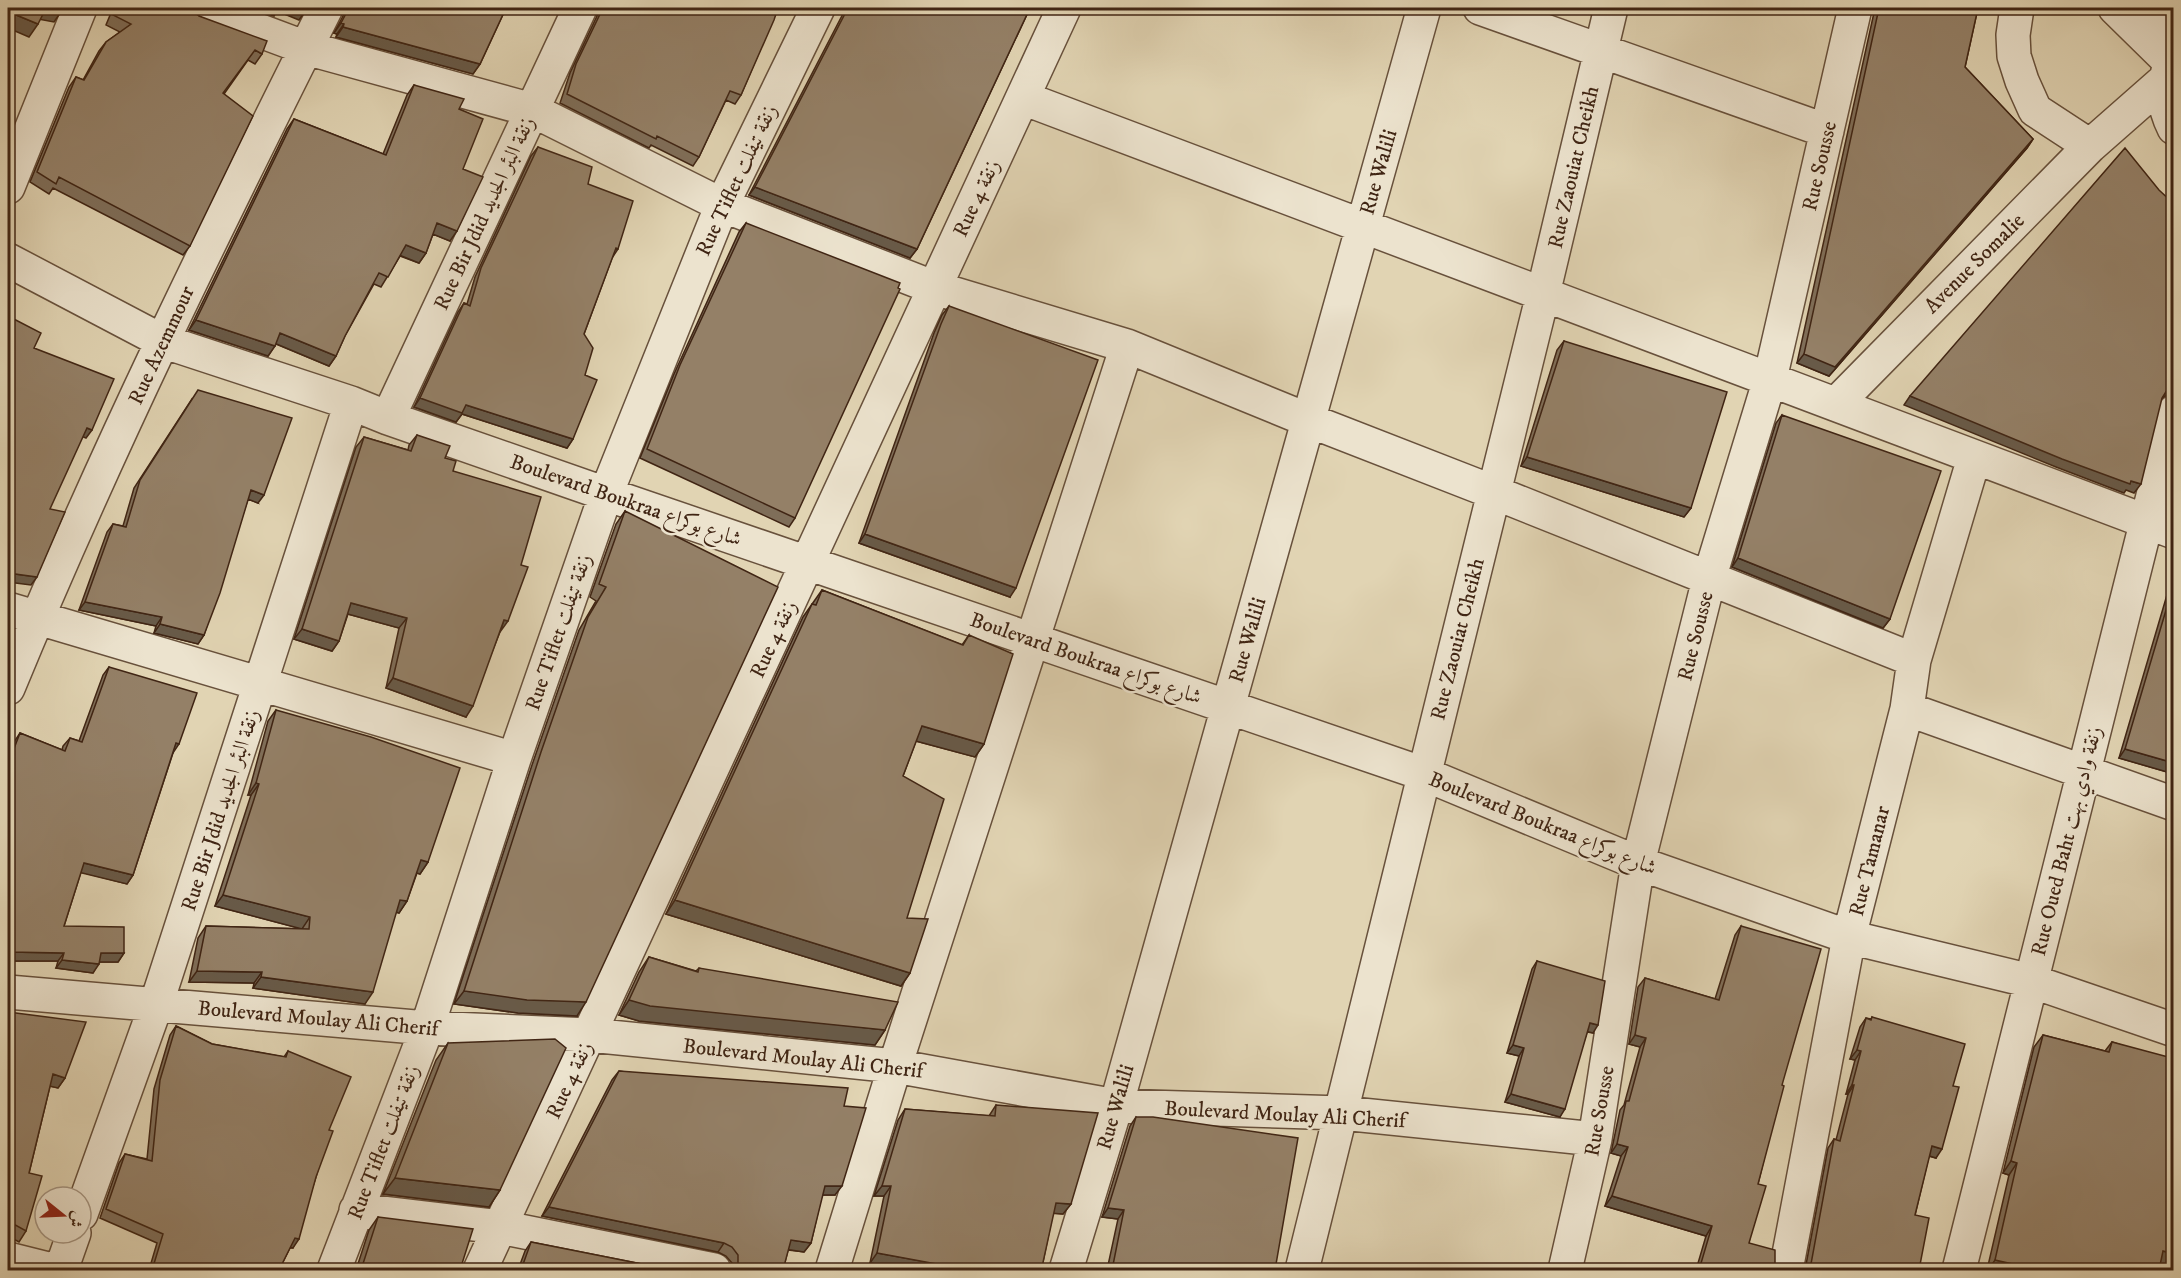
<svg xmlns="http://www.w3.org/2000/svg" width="2181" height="1278" viewBox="0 0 2181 1278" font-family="'IM FELL DW Pica',Amiri,serif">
	<rect width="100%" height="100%" fill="#e1d4b3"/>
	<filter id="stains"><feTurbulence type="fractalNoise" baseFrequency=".00333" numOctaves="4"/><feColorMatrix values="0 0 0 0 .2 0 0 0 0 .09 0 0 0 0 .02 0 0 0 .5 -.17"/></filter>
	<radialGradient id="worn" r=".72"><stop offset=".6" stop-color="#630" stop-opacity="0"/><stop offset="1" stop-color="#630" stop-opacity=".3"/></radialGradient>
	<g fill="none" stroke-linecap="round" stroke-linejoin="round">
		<defs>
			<path id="minor" d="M 199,8 L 306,48 L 532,110 L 722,205 L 935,288 L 1127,346 L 1308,420 L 1493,492 L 1914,660
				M 1480,8 L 1827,131
				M 2017,8 L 2013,35 L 2014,56 L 2022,81 L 2035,110 L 2090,146
				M 2115,8 L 2170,62
				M 2124,11 L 2174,28
				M 2170,65 C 2162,88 2163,106 2174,128
				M 1023,98 L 2174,532
				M 8,187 L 80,8
				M 8,260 L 162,341 L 351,403 L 388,418 L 606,494 L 1424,774 L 1638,863 L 1849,937 L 2031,981 L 2174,1030
				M 1836,404 L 2090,146 L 2165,80
				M 388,418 L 580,8
				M 8,609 L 514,759
				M 8,688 C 103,457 214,231 326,8
				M 1907,709 L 2174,804
				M 8,992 L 427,1028 L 590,1035 L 895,1066 L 1116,1106 L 1342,1113 L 1595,1139
				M 356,1210 L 500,1227 L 714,1270
				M 81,1214 L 156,1005 L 351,403
				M 8,1259 L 52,1270
				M 61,1270 L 74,1233
				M 334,1270 L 427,1028 L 514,759 L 606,494 L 722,205 L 818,8
				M 480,1270 L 1064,8
				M 832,1270 L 895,1066 L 1127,346
				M 1066,1270 L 1116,1106 L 1424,8
				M 1302,1270 L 1543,294 L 1611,8
				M 1565,1270 L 1595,1139 L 1638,863 L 1709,579 L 1770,379 L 1855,8
				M 1786,1270 L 1849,937 L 1907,709 L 1914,660 L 1974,458
				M 1959,1270 L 2174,412"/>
		</defs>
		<use href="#minor" stroke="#68513c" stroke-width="36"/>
		<use href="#minor" stroke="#ece3ce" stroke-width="33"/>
	</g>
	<path fill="#7f6e59" stroke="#402514" stroke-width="1.5" d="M 113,8 L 190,8 L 192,10 L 199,16 L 262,54 L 255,64 L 248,60 L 224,94 L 190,246 L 183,255 L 53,188 L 49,194 L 30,182 L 69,87 L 76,77 L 83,80 L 99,51 L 106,42 L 120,32 L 106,25 Z
		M 345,8 L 506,8 L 480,64 L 473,74 L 336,37 L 337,34 L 334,33 L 343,16 Z
		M 598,8 L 778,8 L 741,95 L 735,104 L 726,100 L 699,157 L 693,166 L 651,145 L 649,148 L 560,103 L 570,73 L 597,16 Z
		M 846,8 L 1030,8 L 917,249 L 910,258 L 749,195 Z
		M 1875,8 L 1978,8 L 1965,67 L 2033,139 L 2027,148 L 1829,376 L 1797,363 Z
		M 414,85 L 459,109 L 463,169 L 450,241 L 433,234 L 426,253 L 419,263 L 400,256 L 381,287 L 374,284 L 345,336 L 336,356 L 329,366 L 276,344 L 268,356 L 189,330 L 287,129 L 294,119 L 383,154 L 407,95 Z
		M 538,147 L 588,184 L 618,249 L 612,258 L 584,334 L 585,375 L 573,439 L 567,448 L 462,414 L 456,422 L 414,407 L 458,312 L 464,303 L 467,304 L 475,277 L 531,156 Z
		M 746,223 L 795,518 L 789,527 L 640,458 L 674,374 L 739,232 Z
		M 949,306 L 1010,597 L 859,543 L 934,333 L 942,315 Z
		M 1564,341 L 1691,508 L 1684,517 L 1521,466 L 1557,350 Z
		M 192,399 L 258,503 L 248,499 L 204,635 L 198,644 L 154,633 L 156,626 L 79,610 L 107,532 L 113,524 L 123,526 L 134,488 Z
		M 1782,415 L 1890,619 L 1883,628 L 1732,567 L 1776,423 Z
		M 417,435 L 445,458 L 453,471 L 500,632 L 466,717 L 386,688 L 399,628 L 348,614 L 339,641 L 332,651 L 294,639 L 356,447 L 364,437 L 408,450 L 409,445 Z
		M 2174,491 L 2174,506 L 2170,505 Z
		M 625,511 L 577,1016 L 518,1013 L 454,1004 L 532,765 L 579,630 L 596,601 L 590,597 L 616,524 Z
		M 2174,571 L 2174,774 L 2119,758 Z
		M 822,590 L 962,645 L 969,635 L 984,744 L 975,757 L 916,741 L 903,776 L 907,918 L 910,973 L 901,986 L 666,914 L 803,617 Z
		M 109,667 L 173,753 L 133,875 L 127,884 L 81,872 L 64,926 L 124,953 L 118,962 L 99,962 L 93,973 L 56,968 L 58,961 L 8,961 L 8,757 L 14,742 L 20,733 L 62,750 L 63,746 L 70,738 L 79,741 L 103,675 Z
		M 276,710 L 428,862 L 420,874 L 417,873 L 407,901 L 399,913 L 396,912 L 365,1004 L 253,988 L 254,983 L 189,982 L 198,938 L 206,926 L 302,929 L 215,906 L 251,795 L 248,795 L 268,721 Z
		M 1741,926 L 1782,1085 L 1758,1184 L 1749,1243 L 1775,1267 L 1777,1270 L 1696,1270 L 1706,1236 L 1605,1206 L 1621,1156 L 1611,1153 L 1620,1110 L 1624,1105 L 1640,1047 L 1629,1044 L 1638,987 L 1645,978 L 1715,999 L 1735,935 Z
		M 649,957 L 696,971 L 699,968 L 885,1030 L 875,1045 L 639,1021 L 619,1015 L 639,972 Z
		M 1537,961 L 1593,1033 L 1587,1032 L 1560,1117 L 1505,1102 L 1519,1056 L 1507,1053 L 1532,969 Z
		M 8,1012 L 65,1078 L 58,1088 L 50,1086 L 29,1173 L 26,1231 L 19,1242 L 8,1236 Z
		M 1872,1017 L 1953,1086 L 1936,1158 L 1929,1156 L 1915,1215 L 1919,1270 L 1805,1270 L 1828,1148 L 1834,1139 L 1836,1140 L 1848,1094 L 1846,1094 L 1855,1060 L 1850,1059 L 1860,1027 L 1866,1018 L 1871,1019 Z
		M 176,1026 L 212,1044 L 284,1057 L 288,1051 L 329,1130 L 316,1177 L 293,1248 L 290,1248 L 279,1270 L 149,1270 L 157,1243 L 100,1218 L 119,1163 L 125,1154 L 147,1159 L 154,1089 L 170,1035 Z
		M 2043,1035 L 2105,1051 L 2112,1042 L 2174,1063 L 2174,1269 L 2160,1265 L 2159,1270 L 1987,1270 L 2009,1175 L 2003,1173 L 2034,1047 Z
		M 448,1043 L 500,1190 L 489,1207 L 383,1194 L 436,1060 Z
		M 619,1071 L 844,1106 L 835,1195 L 822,1195 L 811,1243 L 804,1252 L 788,1250 L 783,1270 L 732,1270 L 732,1263 L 726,1256 L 718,1252 L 542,1216 L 612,1080 Z
		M 996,1105 L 1071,1204 L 1063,1214 L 1053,1213 L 1042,1267 L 1039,1270 L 911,1270 L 870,1263 L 884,1196 L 874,1196 L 898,1120 L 905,1109 L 989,1116 Z
		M 1136,1117 L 1275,1270 L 1107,1270 L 1118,1219 L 1102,1217 L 1130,1126 Z
		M 378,1217 L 460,1270 L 356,1270 L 369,1230 Z
		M 531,1242 L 672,1270 L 518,1270 L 525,1251 Z"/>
	<path fill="#685a48" stroke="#402514" stroke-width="1.5" d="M 45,8 L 55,8 L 63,9 L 54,22 L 38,19 Z
		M 251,8 L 300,8 L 306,10 L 299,20 L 277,11 L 274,16 Z
		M 9,12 L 38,24 L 29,37 L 8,28 L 8,14 Z
		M 341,23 L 344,24 L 337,34 L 334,33 Z
		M 343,27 L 480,64 L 473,74 L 336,37 Z
		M 2033,139 L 2027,148 L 1829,376 L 1797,363 L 1804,354 Z
		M 755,187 L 917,249 L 910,258 L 749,195 Z
		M 437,223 L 457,231 L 450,241 L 430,233 Z
		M 406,245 L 426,253 L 419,263 L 399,255 Z
		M 196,320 L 275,346 L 268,356 L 189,330 Z
		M 280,333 L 336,356 L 329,366 L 274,343 Z
		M 2174,386 L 2174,394 L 2168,394 L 2161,399 L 2167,390 Z
		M 1910,396 L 2131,481 L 2141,484 L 2134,493 L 2126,490 L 2124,493 L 2056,467 L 1904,405 Z
		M 420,398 L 466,405 L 573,439 L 567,448 L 462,414 L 456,422 L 414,407 Z
		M 87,428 L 92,430 L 86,438 L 81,436 Z
		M 1527,457 L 1691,508 L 1684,517 L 1521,466 Z
		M 251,490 L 264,495 L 258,503 L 245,498 Z
		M 865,534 L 1016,588 L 1010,597 L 859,543 Z
		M 1738,558 L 1890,619 L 1883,628 L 1732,567 Z
		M 8,573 L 37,577 L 31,585 L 8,582 Z
		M 85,602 L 162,617 L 156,626 L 79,610 Z
		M 351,603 L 407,618 L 399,628 L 344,613 Z
		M 504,620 L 508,621 L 500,632 Z
		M 160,624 L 204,635 L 198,644 L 154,633 Z
		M 302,629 L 339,641 L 332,651 L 294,639 Z
		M 393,678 L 473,706 L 466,717 L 386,688 Z
		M 922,726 L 984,744 L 975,757 L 912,740 Z
		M 176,743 L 179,744 L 173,753 L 169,752 Z
		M 2125,749 L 2174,763 L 2174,774 L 2119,758 Z
		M 256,783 L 259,784 L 251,795 L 248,795 Z
		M 421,860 L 428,862 L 420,874 L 413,872 Z
		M 84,863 L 133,875 L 127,884 L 78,872 Z
		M 223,895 L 310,917 L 302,929 L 215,906 Z
		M 400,900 L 407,901 L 399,913 L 392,911 Z
		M 675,900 L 910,973 L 901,986 L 666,914 Z
		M 8,952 L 64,953 L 58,961 L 8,961 Z
		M 101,953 L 124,953 L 118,962 L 95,962 Z
		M 62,960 L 99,964 L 93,973 L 56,968 Z
		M 197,971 L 262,972 L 254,983 L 189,982 Z
		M 261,977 L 373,992 L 365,1004 L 253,988 Z
		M 464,991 L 586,1002 L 577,1016 L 518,1013 L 454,1004 Z
		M 629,1000 L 885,1030 L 875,1045 L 639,1021 L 619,1015 Z
		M 1590,1023 L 1598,1025 L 1593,1033 L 1585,1031 Z
		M 1635,1035 L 1646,1038 L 1640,1047 L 1629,1044 Z
		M 1513,1045 L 1524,1048 L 1519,1056 L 1507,1053 Z
		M 1857,1050 L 1861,1051 L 1855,1060 L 1850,1059 Z
		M 53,1074 L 65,1078 L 58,1088 L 45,1085 Z
		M 1852,1085 L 1854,1085 L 1848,1094 L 1846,1094 Z
		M 1511,1094 L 1565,1109 L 1560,1117 L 1505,1102 Z
		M 1617,1144 L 1628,1147 L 1621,1156 L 1611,1153 Z
		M 1932,1146 L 1942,1149 L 1936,1158 L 1926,1155 Z
		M 2011,1161 L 2017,1163 L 2009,1175 L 2003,1173 Z
		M 395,1178 L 500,1190 L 489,1207 L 383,1194 Z
		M 825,1186 L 842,1186 L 835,1195 L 818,1195 Z
		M 882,1186 L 891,1186 L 884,1196 L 874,1196 Z
		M 1612,1196 L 1712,1226 L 1706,1236 L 1605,1206 Z
		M 1056,1203 L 1071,1204 L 1063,1214 L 1048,1213 Z
		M 549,1207 L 724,1243 L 718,1252 L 542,1216 Z
		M 1108,1208 L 1124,1210 L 1118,1219 L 1102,1217 Z
		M 295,1238 L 299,1239 L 293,1248 L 288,1247 Z
		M 791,1240 L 811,1243 L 804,1252 L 784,1249 Z
		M 2163,1251 L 2174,1254 L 2174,1269 L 2154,1263 Z
		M 877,1253 L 948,1266 L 945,1270 L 911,1270 L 870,1263 Z
		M 1995,1260 L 2040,1270 L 1988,1270 Z
		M 1027,1266 L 1042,1267 L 1039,1270 L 1024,1270 Z
		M 153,1267 L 171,1270 L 151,1270 Z"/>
	<path fill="#948067" stroke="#402514" stroke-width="1.5" d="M 11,8 L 46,8 L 38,24 L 9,12 Z
		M 116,8 L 190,8 L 192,10 L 199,16 L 267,41 L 262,54 L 255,50 L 223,93 L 253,116 L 190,246 L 59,177 L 56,184 L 37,172 L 76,77 L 84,80 L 106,42 L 131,24 L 113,15 Z
		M 349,8 L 506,8 L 480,64 L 343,27 L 344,24 L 341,23 Z
		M 603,8 L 778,8 L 774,20 L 741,95 L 730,91 L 699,157 L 657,136 L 656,139 L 567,94 L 576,64 Z
		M 848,8 L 1030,8 L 917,249 L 755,187 Z
		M 1879,8 L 1978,8 L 1965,67 L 2033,139 L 1835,367 L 1804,354 Z
		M 414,85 L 464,99 L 459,109 L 483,119 L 463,169 L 483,177 L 457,231 L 437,223 L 426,253 L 406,245 L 388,277 L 379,273 L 345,336 L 336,356 L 280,333 L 275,346 L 196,320 L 294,119 L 386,155 Z
		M 538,147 L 592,167 L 588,184 L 633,201 L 618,249 L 616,248 L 584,334 L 593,348 L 585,375 L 597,380 L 573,439 L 466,405 L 462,413 L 420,398 L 464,303 L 470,306 L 481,268 Z
		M 2125,148 L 2159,190 L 2174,204 L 2174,386 L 2167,390 L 2162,398 L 2141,484 L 2131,481 L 2130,484 L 2062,459 L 1910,396 Z
		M 746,223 L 900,283 L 898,288 L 900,289 L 795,518 L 647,449 L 680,365 Z
		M 949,306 L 1098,360 L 1016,588 L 865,534 L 941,324 Z
		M 8,316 L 41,333 L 34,348 L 114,379 L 92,430 L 87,428 L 50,509 L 65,512 L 37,577 L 8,573 Z
		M 1564,341 L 1727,392 L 1691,508 L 1527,457 Z
		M 198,390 L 292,418 L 264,495 L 251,490 L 220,593 L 204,635 L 160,624 L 162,617 L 85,602 L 113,524 L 126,527 L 140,480 Z
		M 1782,415 L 1941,471 L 1890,619 L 1738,558 Z
		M 417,435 L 450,446 L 445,458 L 456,461 L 453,471 L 541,497 L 521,565 L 528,567 L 508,621 L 504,620 L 473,706 L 393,678 L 407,618 L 351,603 L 339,641 L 302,629 L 364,437 L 411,451 Z
		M 625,511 L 778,587 L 586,1002 L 527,1000 L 464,991 L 541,752 L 588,617 L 606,587 L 599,584 Z
		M 2174,583 L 2174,763 L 2125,749 Z
		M 822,590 L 963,645 L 969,635 L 1013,654 L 984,744 L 922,726 L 903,776 L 944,799 L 907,918 L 928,919 L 910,973 L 675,900 L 812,604 L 816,605 Z
		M 109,667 L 197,693 L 179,744 L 176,743 L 133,875 L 84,863 L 64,926 L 124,927 L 124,953 L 101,953 L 99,964 L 62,960 L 64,953 L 8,952 L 8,764 L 20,733 L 65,751 L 70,738 L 82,742 Z
		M 276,710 L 371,737 L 460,768 L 428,862 L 421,860 L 407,901 L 400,900 L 373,992 L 261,977 L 262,972 L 197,971 L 206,926 L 309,929 L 310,917 L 223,895 L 259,784 L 256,783 Z
		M 1741,926 L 1821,949 L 1782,1085 L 1784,1086 L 1758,1184 L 1766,1186 L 1749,1243 L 1775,1250 L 1775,1267 L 1777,1270 L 1699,1270 L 1712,1226 L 1612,1196 L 1628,1147 L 1617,1144 L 1626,1101 L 1629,1101 L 1646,1038 L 1635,1035 L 1645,978 L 1719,1000 Z
		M 649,957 L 698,972 L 699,968 L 898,1002 L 885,1030 L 650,1006 L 629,1000 Z
		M 1537,961 L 1605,981 L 1598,1025 L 1590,1023 L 1565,1109 L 1511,1094 L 1524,1048 L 1513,1045 Z
		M 8,1012 L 86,1022 L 65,1078 L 53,1074 L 29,1173 L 42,1176 L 26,1231 L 8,1221 Z
		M 1872,1017 L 1965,1044 L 1953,1086 L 1959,1087 L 1942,1149 L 1932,1146 L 1915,1215 L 1929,1218 L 1919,1270 L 1808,1270 L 1811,1264 L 1834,1139 L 1840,1141 L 1854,1085 L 1852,1085 L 1861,1051 L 1857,1050 L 1866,1018 L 1871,1020 Z
		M 176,1026 L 212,1044 L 286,1057 L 288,1051 L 351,1077 L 329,1130 L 333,1131 L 316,1177 L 299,1239 L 295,1238 L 279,1270 L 171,1270 L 153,1267 L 163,1234 L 106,1209 L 125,1154 L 152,1161 L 160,1080 Z
		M 2043,1035 L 2109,1052 L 2112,1042 L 2172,1058 L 2171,1062 L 2174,1063 L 2174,1254 L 2163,1251 L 2159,1270 L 2040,1270 L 1995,1260 L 2017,1163 L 2011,1161 Z
		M 555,1039 L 566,1048 L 500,1190 L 395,1178 L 448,1043 Z
		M 619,1071 L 848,1088 L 844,1106 L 866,1108 L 842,1186 L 825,1186 L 811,1243 L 791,1240 L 783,1270 L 736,1270 L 738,1265 L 738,1255 L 732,1247 L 724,1243 L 549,1207 Z
		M 996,1105 L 1098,1113 L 1071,1204 L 1056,1203 L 1042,1267 L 1027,1266 L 1027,1270 L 947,1270 L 948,1266 L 877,1253 L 891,1186 L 882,1186 L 905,1109 L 995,1116 Z
		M 1136,1117 L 1153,1117 L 1298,1138 L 1275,1270 L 1112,1270 L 1124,1210 L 1108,1208 Z
		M 378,1217 L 473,1229 L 460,1270 L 361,1270 Z
		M 531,1242 L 672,1270 L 521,1270 Z"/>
	<g text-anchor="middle" stroke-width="5" stroke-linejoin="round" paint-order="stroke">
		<g font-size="21" fill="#402514" stroke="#ece3ce">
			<text transform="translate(1819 166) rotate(-77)" y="7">Rue Sousse</text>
			<text transform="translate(1573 167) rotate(-77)" y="7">Rue Zaouiat Cheikh</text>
			<text transform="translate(1378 172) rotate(-74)" y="7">Rue Walili</text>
			<text transform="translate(736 180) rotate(-65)" y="7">Rue Tiflet زنقة تيفلت</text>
			<text transform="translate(976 198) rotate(-65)" y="7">Rue 4 زنقة</text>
			<text transform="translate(484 213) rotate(-65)" y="7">Rue Bir Jdid زنقة البئر الجديد</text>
			<text transform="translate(1974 263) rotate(-45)" y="7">Avenue Somalie</text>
			<text transform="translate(161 345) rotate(-65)" y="7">Rue Azemmour</text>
			<text transform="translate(626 500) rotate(19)" y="7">Boulevard Boukraa شارع بوكراع</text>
			<text transform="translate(558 632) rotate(-71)" y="7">Rue Tiflet زنقة تيفلت</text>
			<text transform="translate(1695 636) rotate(-76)" y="7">Rue Sousse</text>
			<text transform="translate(773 639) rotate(-65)" y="7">Rue 4 زنقة</text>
			<text transform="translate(1457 639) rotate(-76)" y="7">Rue Zaouiat Cheikh</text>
			<text transform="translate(1247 640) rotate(-74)" y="7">Rue Walili</text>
			<text transform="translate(1086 658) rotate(19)" y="7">Boulevard Boukraa شارع بوكراع</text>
			<text transform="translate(220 810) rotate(-72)" y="7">Rue Bir Jdid زنقة البئر الجديد</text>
			<text transform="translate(1543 823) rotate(22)" y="7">Boulevard Boukraa شارع بوكراع</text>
			<text transform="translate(2066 841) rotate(-76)" y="7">Rue Oued Baht زنقة وادي بهت</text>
			<text transform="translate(1869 861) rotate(-76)" y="7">Rue Tamanar</text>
			<text transform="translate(318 1018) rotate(5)" y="7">Boulevard Moulay Ali Cherif</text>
			<text transform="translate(803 1058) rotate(6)" y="7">Boulevard Moulay Ali Cherif</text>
			<text transform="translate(569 1080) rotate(-65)" y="7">Rue 4 زنقة</text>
			<text transform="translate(1115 1107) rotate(-74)" y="7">Rue Walili</text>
			<text transform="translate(1599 1111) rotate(-80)" y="7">Rue Sousse</text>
			<text transform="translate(1285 1114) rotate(3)" y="7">Boulevard Moulay Ali Cherif</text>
			<text transform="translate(383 1142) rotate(-69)" y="7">Rue Tiflet زنقة تيفلت</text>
		</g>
	</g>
	<rect width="2181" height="1278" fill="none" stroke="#e1d4b3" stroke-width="30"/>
	<rect x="9" y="9" width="2163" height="1260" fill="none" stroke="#402514" stroke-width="3"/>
	<rect x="15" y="15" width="2151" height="1248" fill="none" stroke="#402514" stroke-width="1.5"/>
	<g transform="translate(63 1215) rotate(108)"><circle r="28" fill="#ece3ce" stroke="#a79784" stroke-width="1.5"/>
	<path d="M0-4.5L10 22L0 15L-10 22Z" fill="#8f2418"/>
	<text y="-9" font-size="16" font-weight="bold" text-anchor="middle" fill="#402514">ش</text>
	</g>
	<rect width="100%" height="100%" filter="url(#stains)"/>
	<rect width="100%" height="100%" fill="url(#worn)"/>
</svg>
